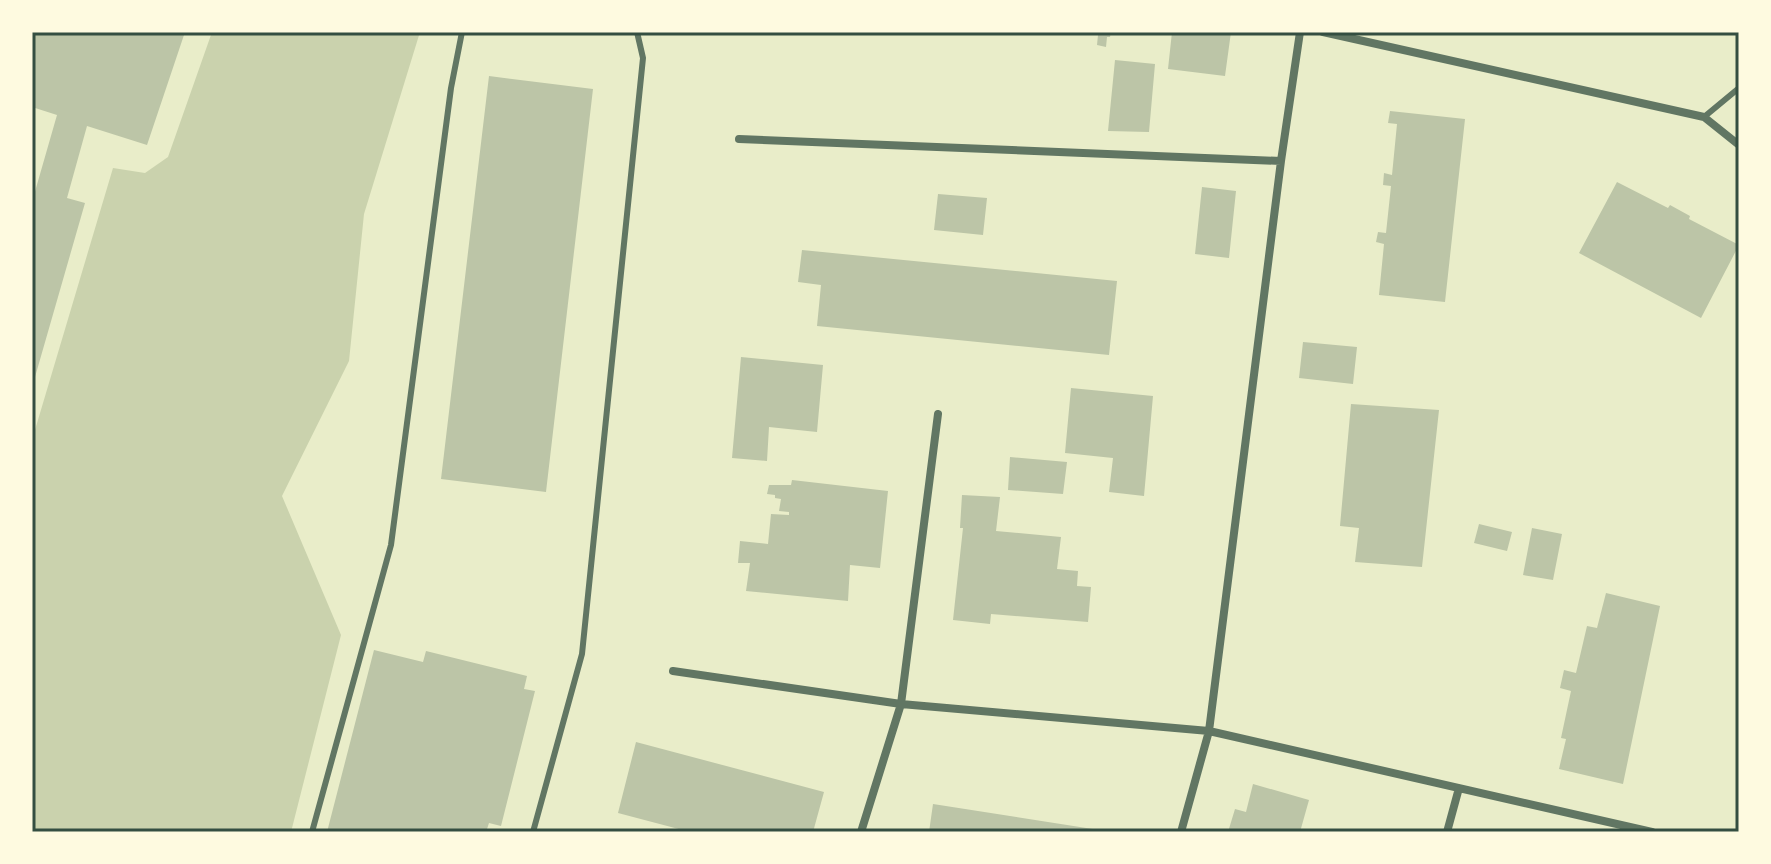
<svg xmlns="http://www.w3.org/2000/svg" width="1771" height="864" viewBox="0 0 1771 864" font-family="Ubuntu,sans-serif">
	<rect width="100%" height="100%" fill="#e9edc9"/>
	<path fill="#cad2ad" d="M 212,32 L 420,32 L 364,214 L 349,361 L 282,496 L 341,635 L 291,832 L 32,832 L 32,440 L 113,168 L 145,173 L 168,157 Z"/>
	<path fill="#bcc5a7" d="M 32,32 L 185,32 L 147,145 L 87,126 L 67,198 L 85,203 L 33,384 L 32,202 L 57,115 L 32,107 Z
		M 1087,32 L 1111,32 L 1110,37 L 1107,37 L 1106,47 L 1097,45 L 1098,35 L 1087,34 Z
		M 1172,32 L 1231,32 L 1225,76 L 1168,69 Z
		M 1115,60 L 1155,64 L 1149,132 L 1108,131 Z
		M 489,76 L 593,89 L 546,492 L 441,479 Z
		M 1390,111 L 1465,119 L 1445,302 L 1379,295 L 1384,244 L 1376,242 L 1378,232 L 1386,233 L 1391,186 L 1383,185 L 1384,173 L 1392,175 L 1397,124 L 1388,123 Z
		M 1617,182 L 1668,208 L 1670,205 L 1690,216 L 1689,219 L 1739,245 L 1701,318 L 1579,253 Z
		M 1202,187 L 1236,191 L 1229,258 L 1195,254 Z
		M 938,194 L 987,198 L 983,235 L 934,230 Z
		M 802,250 L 1117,281 L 1109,355 L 817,326 L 821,285 L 798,282 Z
		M 1303,342 L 1357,347 L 1353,384 L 1299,378 Z
		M 741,357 L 823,365 L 817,432 L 769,427 L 767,461 L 732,458 Z
		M 1071,388 L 1153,396 L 1144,496 L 1109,492 L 1113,458 L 1065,453 Z
		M 1351,404 L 1439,410 L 1422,567 L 1355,562 L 1359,528 L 1340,526 Z
		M 1010,457 L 1067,462 L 1063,494 L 1008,490 Z
		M 792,480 L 888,491 L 880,568 L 850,565 L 848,601 L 746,591 L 750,563 L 738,563 L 740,541 L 768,544 L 771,514 L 789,515 L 789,512 L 779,511 L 781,499 L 775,498 L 775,495 L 767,494 L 769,485 L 791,485 Z
		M 962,495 L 1000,497 L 996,531 L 1061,537 L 1057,569 L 1078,571 L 1077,586 L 1091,587 L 1088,622 L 991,614 L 990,624 L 953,620 L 963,528 L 960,528 Z
		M 1479,524 L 1512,532 L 1507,551 L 1474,543 Z
		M 1532,528 L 1562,534 L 1553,580 L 1523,575 Z
		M 1606,593 L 1660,606 L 1623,784 L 1559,769 L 1566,739 L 1561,738 L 1571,691 L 1560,688 L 1564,670 L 1576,673 L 1587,626 L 1597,628 Z
		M 374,650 L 423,662 L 426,651 L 527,676 L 524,689 L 535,691 L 501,826 L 489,823 L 486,832 L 327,832 Z
		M 636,742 L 824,792 L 813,832 L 690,832 L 618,813 Z
		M 1253,784 L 1309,800 L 1300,832 L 1228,832 L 1235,809 L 1246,812 Z
		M 933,804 L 1099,830 L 1099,832 L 929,832 Z"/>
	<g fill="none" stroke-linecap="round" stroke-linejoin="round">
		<path stroke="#617663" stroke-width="6" d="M 1704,117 L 1739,88
			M 312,832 L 391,545 L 451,88 L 462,32
			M 533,832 L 582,654 L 643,58 L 637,32"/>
		<path stroke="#617663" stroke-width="8" d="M 1323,32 L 1704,117 L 1739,145
			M 739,139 L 1281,161
			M 673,671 L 901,704 L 1209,731 L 1652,832
			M 861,832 L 901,704 L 938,414
			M 1181,832 L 1209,731 L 1281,161 L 1300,32
			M 1447,832 L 1459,788"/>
	</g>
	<rect width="1771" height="864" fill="none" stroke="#fefae0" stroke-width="68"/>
	<rect x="34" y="34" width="1703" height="796" fill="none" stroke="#344e41" stroke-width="3"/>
</svg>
